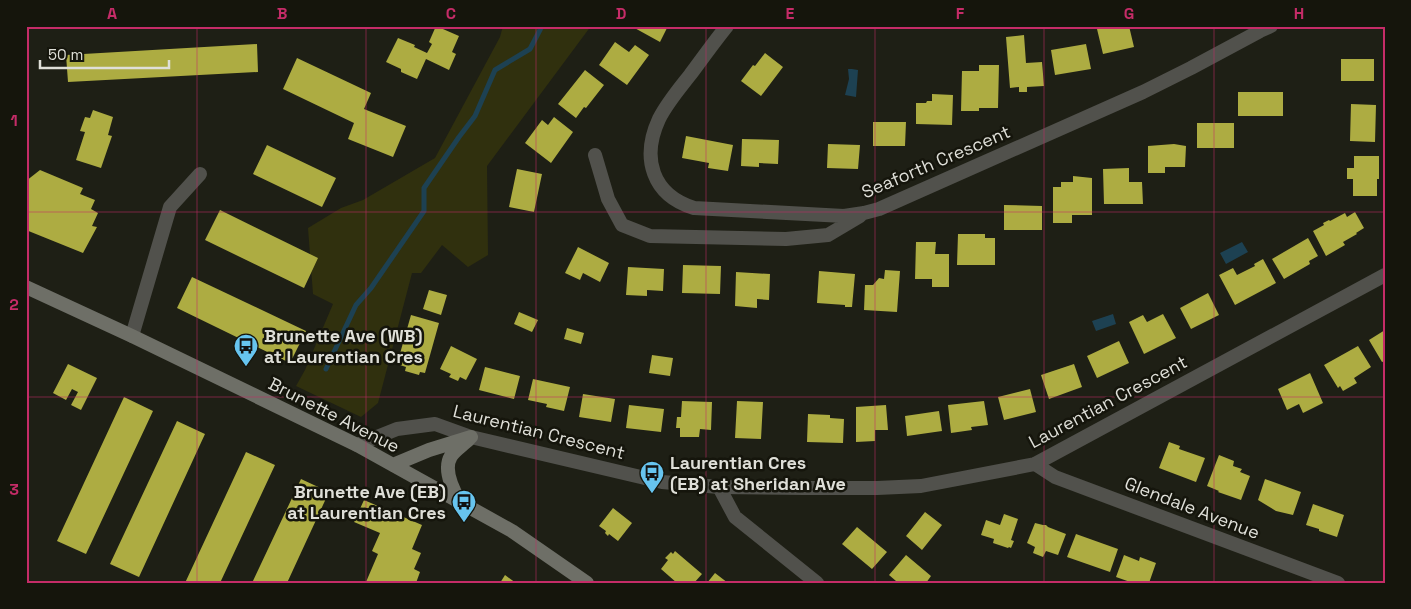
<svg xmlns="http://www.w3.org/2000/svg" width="1411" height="609" viewBox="0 0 1411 609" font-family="'Space Grotesk',sans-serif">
	<rect width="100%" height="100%" fill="#1e1f15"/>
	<path fill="#30300e" d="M 503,26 L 591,26 L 487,166 L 488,255 L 468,267 L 442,245 L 421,273 L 412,273 L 378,403 L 361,417 L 296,386 L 305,370 L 333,304 L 313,294 L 308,228 L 341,208 L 363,200 L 435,158 L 500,37 Z"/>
	<path fill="#1d4152" d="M 848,69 L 852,69 L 858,70 L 856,97 L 845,95 L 849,79 Z
		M 1242,242 L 1248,252 L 1226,264 L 1220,253 Z
		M 1113,314 L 1116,324 L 1096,331 L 1092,321 Z"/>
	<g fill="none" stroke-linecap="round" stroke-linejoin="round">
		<path stroke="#1d4152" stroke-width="5" d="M 326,369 L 356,305 L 371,288 L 424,211 L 424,188 L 459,137 L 475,116 L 495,70 L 530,49 L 542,26"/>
	</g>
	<path fill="#adac42" d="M 436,26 L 459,36 L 452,52 L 456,54 L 449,70 L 426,59 L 417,79 L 401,72 L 401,69 L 386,62 L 398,38 L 415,45 L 414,47 L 427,53 L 432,44 L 429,42 Z
		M 631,26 L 668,26 L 660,42 Z
		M 1109,26 L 1129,26 L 1134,47 L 1103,54 L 1097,29 Z
		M 1024,35 L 1026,63 L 1042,62 L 1044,86 L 1027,87 L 1027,92 L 1019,92 L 1019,87 L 1010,88 L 1006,37 Z
		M 615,42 L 629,52 L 635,45 L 649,55 L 627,85 L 599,65 Z
		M 257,44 L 258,72 L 68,82 L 66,55 Z
		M 1086,44 L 1091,69 L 1055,75 L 1051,50 Z
		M 765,53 L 783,67 L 761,96 L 741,81 L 753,65 L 755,66 Z
		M 297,58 L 371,93 L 364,109 L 406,126 L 393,157 L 348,139 L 354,123 L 283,89 Z
		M 1341,59 L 1374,59 L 1374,81 L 1341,81 Z
		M 979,65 L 999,65 L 998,108 L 979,108 L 979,111 L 961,111 L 962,71 L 979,71 Z
		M 585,70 L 604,85 L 586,108 L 584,107 L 576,118 L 558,104 Z
		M 1238,92 L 1283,92 L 1283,116 L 1238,116 Z
		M 932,94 L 953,95 L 952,125 L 916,124 L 916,103 L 926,103 L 927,101 L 932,101 Z
		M 1351,104 L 1376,105 L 1375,142 L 1350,141 Z
		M 93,110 L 113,117 L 108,135 L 112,136 L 101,168 L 76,160 L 85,132 L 80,131 L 85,117 L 90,118 Z
		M 554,117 L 573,132 L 551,163 L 525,143 L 542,120 L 548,125 Z
		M 873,122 L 906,122 L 905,146 L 873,146 Z
		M 1197,123 L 1234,123 L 1234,148 L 1197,148 Z
		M 686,136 L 733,145 L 728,171 L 708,168 L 709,163 L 682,158 Z
		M 742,139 L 779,140 L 778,164 L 759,163 L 759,167 L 741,166 Z
		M 828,144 L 860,145 L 858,169 L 827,168 Z
		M 1174,144 L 1186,146 L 1185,167 L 1165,167 L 1165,173 L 1148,173 L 1148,146 Z
		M 267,145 L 336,178 L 322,207 L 253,174 Z
		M 1354,156 L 1379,156 L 1379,179 L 1377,179 L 1377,196 L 1353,196 L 1353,179 L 1347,179 L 1347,168 L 1354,168 Z
		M 1129,168 L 1129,182 L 1142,182 L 1143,204 L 1104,204 L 1103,169 Z
		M 517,169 L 542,174 L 534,212 L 509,207 Z
		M 40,170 L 83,188 L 80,194 L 95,200 L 91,209 L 98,213 L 92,226 L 97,227 L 83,253 L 26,230 L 26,181 Z
		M 1073,176 L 1092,178 L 1092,215 L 1072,215 L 1072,223 L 1053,223 L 1053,187 L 1061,187 L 1061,182 L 1073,182 Z
		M 1004,205 L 1042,206 L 1042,230 L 1004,230 Z
		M 220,210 L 318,258 L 304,288 L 205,240 Z
		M 1355,212 L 1364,228 L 1356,233 L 1357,234 L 1343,242 L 1345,245 L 1326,256 L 1313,231 L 1324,225 L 1323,223 L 1329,220 L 1330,221 L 1345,213 L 1347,217 Z
		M 958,234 L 985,234 L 985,238 L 995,238 L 995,265 L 957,265 Z
		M 1308,238 L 1318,256 L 1309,261 L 1310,264 L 1284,279 L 1272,259 Z
		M 916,242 L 936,242 L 935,254 L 949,254 L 949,287 L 932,287 L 932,279 L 915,279 Z
		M 578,247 L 609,263 L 600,282 L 583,273 L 580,280 L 565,273 Z
		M 1263,259 L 1276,283 L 1235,305 L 1219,275 L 1233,268 L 1237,275 L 1255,266 L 1254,264 Z
		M 683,265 L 721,266 L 720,294 L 682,293 Z
		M 628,267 L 664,269 L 663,291 L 647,290 L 647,296 L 626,295 Z
		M 885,270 L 900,271 L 897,312 L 864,310 L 865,285 L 873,285 L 879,278 L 884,279 Z
		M 819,271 L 855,274 L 852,307 L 845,307 L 845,305 L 817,303 Z
		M 736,272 L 770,274 L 769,300 L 757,299 L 757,308 L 735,306 Z
		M 192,277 L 306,331 L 290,363 L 177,308 Z
		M 429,290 L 447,295 L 441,315 L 423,309 Z
		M 1208,293 L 1219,315 L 1191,329 L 1180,308 Z
		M 519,312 L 538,320 L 532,332 L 514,324 Z
		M 1163,314 L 1176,338 L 1144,354 L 1129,322 L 1143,315 L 1147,322 Z
		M 411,315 L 439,323 L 425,373 L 420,372 L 419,375 L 405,371 L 406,367 L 397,364 Z
		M 567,328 L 584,333 L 581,344 L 564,339 Z
		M 1385,330 L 1385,361 L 1382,362 L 1369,340 Z
		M 1119,341 L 1129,363 L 1097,378 L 1087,356 Z
		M 451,346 L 477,359 L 466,380 L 460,377 L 458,381 L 449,377 L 451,374 L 440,369 Z
		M 1358,346 L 1371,367 L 1354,378 L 1357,383 L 1343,391 L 1340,386 L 1338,388 L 1324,365 Z
		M 652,355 L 673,358 L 670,376 L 649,373 Z
		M 68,364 L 97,378 L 81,410 L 71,405 L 78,392 L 72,389 L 66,400 L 53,393 Z
		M 1074,364 L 1082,387 L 1049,399 L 1041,375 Z
		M 485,367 L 520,376 L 514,399 L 479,390 Z
		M 1310,373 L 1323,403 L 1303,413 L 1299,404 L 1287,410 L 1278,389 Z
		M 533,379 L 570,387 L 564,411 L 546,407 L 547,404 L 528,400 Z
		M 1030,389 L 1036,412 L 1004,420 L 998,397 Z
		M 583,394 L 615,399 L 611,422 L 579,417 Z
		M 124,397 L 153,411 L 86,554 L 57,541 Z
		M 682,401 L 712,402 L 711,430 L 700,429 L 699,437 L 680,437 L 680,428 L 676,428 L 677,417 L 681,417 Z
		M 737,401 L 763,402 L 761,439 L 735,438 Z
		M 984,401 L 988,425 L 971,427 L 972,430 L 951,433 L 948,405 Z
		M 629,405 L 664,409 L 661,432 L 626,428 Z
		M 886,405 L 888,430 L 875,430 L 875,441 L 856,442 L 856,407 Z
		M 939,411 L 942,431 L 907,436 L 905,416 Z
		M 808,414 L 830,415 L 830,418 L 844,419 L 843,443 L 807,442 Z
		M 177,421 L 205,434 L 139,577 L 110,564 Z
		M 1169,442 L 1180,446 L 1179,449 L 1205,458 L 1196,482 L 1159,468 Z
		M 246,452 L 275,465 L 220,583 L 185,583 Z
		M 1219,455 L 1234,461 L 1233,466 L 1242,469 L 1240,472 L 1250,476 L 1241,500 L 1218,492 L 1219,491 L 1207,486 Z
		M 301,479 L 329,492 L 287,583 L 252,583 Z
		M 1265,479 L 1301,492 L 1293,515 L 1276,511 L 1258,500 Z
		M 364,500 L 422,525 L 412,549 L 421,553 L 414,569 L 420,572 L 416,583 L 366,582 L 378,554 L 372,551 L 380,533 L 354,522 Z
		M 1313,504 L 1344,515 L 1337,537 L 1319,531 L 1319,529 L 1306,525 Z
		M 613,508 L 632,523 L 618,541 L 609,534 L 608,536 L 605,533 L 606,531 L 599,526 Z
		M 925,512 L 942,525 L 922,550 L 906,536 Z
		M 1004,514 L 1018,519 L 1011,540 L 1014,541 L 1011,548 L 1009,547 L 1008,548 L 993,543 L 994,539 L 981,535 L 986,520 L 1000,525 Z
		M 1035,523 L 1043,525 L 1046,525 L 1048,527 L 1066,534 L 1058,555 L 1046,551 L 1043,557 L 1033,553 L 1035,547 L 1027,543 Z
		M 857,527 L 887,552 L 872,569 L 842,544 Z
		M 1076,534 L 1118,549 L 1110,572 L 1067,557 Z
		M 675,551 L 702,574 L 694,583 L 677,583 L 661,569 L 668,560 L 665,558 L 671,552 L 673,554 Z
		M 906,555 L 931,576 L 926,583 L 894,583 L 896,581 L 889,575 Z
		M 1124,555 L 1139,561 L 1140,557 L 1156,563 L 1149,583 L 1133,583 L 1116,577 Z
		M 715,573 L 728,583 L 707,583 Z
		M 505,575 L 516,583 L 500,583 Z"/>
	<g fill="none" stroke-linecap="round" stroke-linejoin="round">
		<path stroke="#51514c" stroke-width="14" d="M 727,26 C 714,42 702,59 690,75 C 679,89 667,103 659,119 C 641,158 652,195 694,208 L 844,216 L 864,213 L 879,209 L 1143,92 L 1191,68 L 1260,31 L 1271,26
			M 595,155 L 608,199 L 622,225 L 650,236 L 786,239 L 828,235 L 860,216
			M 132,336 L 170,207 L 200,174
			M 1035,464 L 1055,477 L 1338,583
			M 719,487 L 735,517 L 817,583"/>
		<path stroke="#51514c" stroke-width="14" d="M 357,445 L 397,429 L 435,424 L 471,437 L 662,482 L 719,487 L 804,488 L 877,488 L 921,486 L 1035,464 L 1385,275"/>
		<path stroke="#6e6f67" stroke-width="14" d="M 26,287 L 132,336 L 357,445 L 512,531 L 587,583
			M 393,465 L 429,450 L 471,437
			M 460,502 C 453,490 443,469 451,456 C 455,450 463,445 469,439"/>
	</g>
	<path fill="none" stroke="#c52c68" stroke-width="1" stroke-opacity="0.55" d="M 197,26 L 197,583M 366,26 L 366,583M 536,26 L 536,583M 706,26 L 706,583M 875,26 L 875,583M 1044,26 L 1044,583M 1214,26 L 1214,583M 26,212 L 1385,212M 26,397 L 1385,397"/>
	<defs>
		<symbol id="bus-pin" viewBox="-11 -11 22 30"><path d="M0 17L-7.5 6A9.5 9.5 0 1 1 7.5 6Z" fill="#67c4ef" stroke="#15150c"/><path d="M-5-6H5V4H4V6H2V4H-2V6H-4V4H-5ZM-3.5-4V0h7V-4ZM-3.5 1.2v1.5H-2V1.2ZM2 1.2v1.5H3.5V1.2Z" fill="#111"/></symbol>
	</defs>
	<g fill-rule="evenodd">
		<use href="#bus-pin" x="232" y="332" width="28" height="38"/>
		<use href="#bus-pin" x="638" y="459" width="28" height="38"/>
		<use href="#bus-pin" x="450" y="488" width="28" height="38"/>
	</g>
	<g text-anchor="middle" stroke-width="5" stroke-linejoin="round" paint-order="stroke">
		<g font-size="18" fill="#dfdfd8" stroke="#15150c">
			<text transform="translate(936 162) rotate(-23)" y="6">Seaforth Crescent</text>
			<text transform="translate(1108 402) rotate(-28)" y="6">Laurentian Crescent</text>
			<text transform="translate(334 415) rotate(27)" y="6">Brunette Avenue</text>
			<text transform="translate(539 432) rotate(14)" y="6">Laurentian Crescent</text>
			<text transform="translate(1192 508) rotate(21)" y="6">Glendale Avenue</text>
		</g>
		<g font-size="18" font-weight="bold" fill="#dfdfd8" stroke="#15150c" text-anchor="start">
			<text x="264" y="342">Brunette Ave (WB)<tspan x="264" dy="21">at Laurentian Cres</tspan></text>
			<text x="670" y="469">Laurentian Cres<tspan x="670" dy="21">(EB) at Sheridan Ave</tspan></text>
			<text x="446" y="498" text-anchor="end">Brunette Ave (EB)<tspan x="446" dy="21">at Laurentian Cres</tspan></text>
		</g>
	</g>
	<rect width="1411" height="609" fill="none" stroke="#15150c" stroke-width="55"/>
	<path d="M40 60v8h129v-8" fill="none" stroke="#dfdfd8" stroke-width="2.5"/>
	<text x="48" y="60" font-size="15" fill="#dfdfd8" stroke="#15150c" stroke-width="4" paint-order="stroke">50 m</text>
	<rect x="28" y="28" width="1356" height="554" fill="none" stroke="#c52c68" stroke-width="2"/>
	<g font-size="16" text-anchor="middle" font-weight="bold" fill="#c52c68">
		<text x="112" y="19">A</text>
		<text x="282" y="19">B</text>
		<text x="451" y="19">C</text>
		<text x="621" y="19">D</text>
		<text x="790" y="19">E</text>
		<text x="960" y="19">F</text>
		<text x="1129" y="19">G</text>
		<text x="1299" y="19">H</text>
		<text x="14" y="126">1</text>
		<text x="14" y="310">2</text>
		<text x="14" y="495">3</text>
	</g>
</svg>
